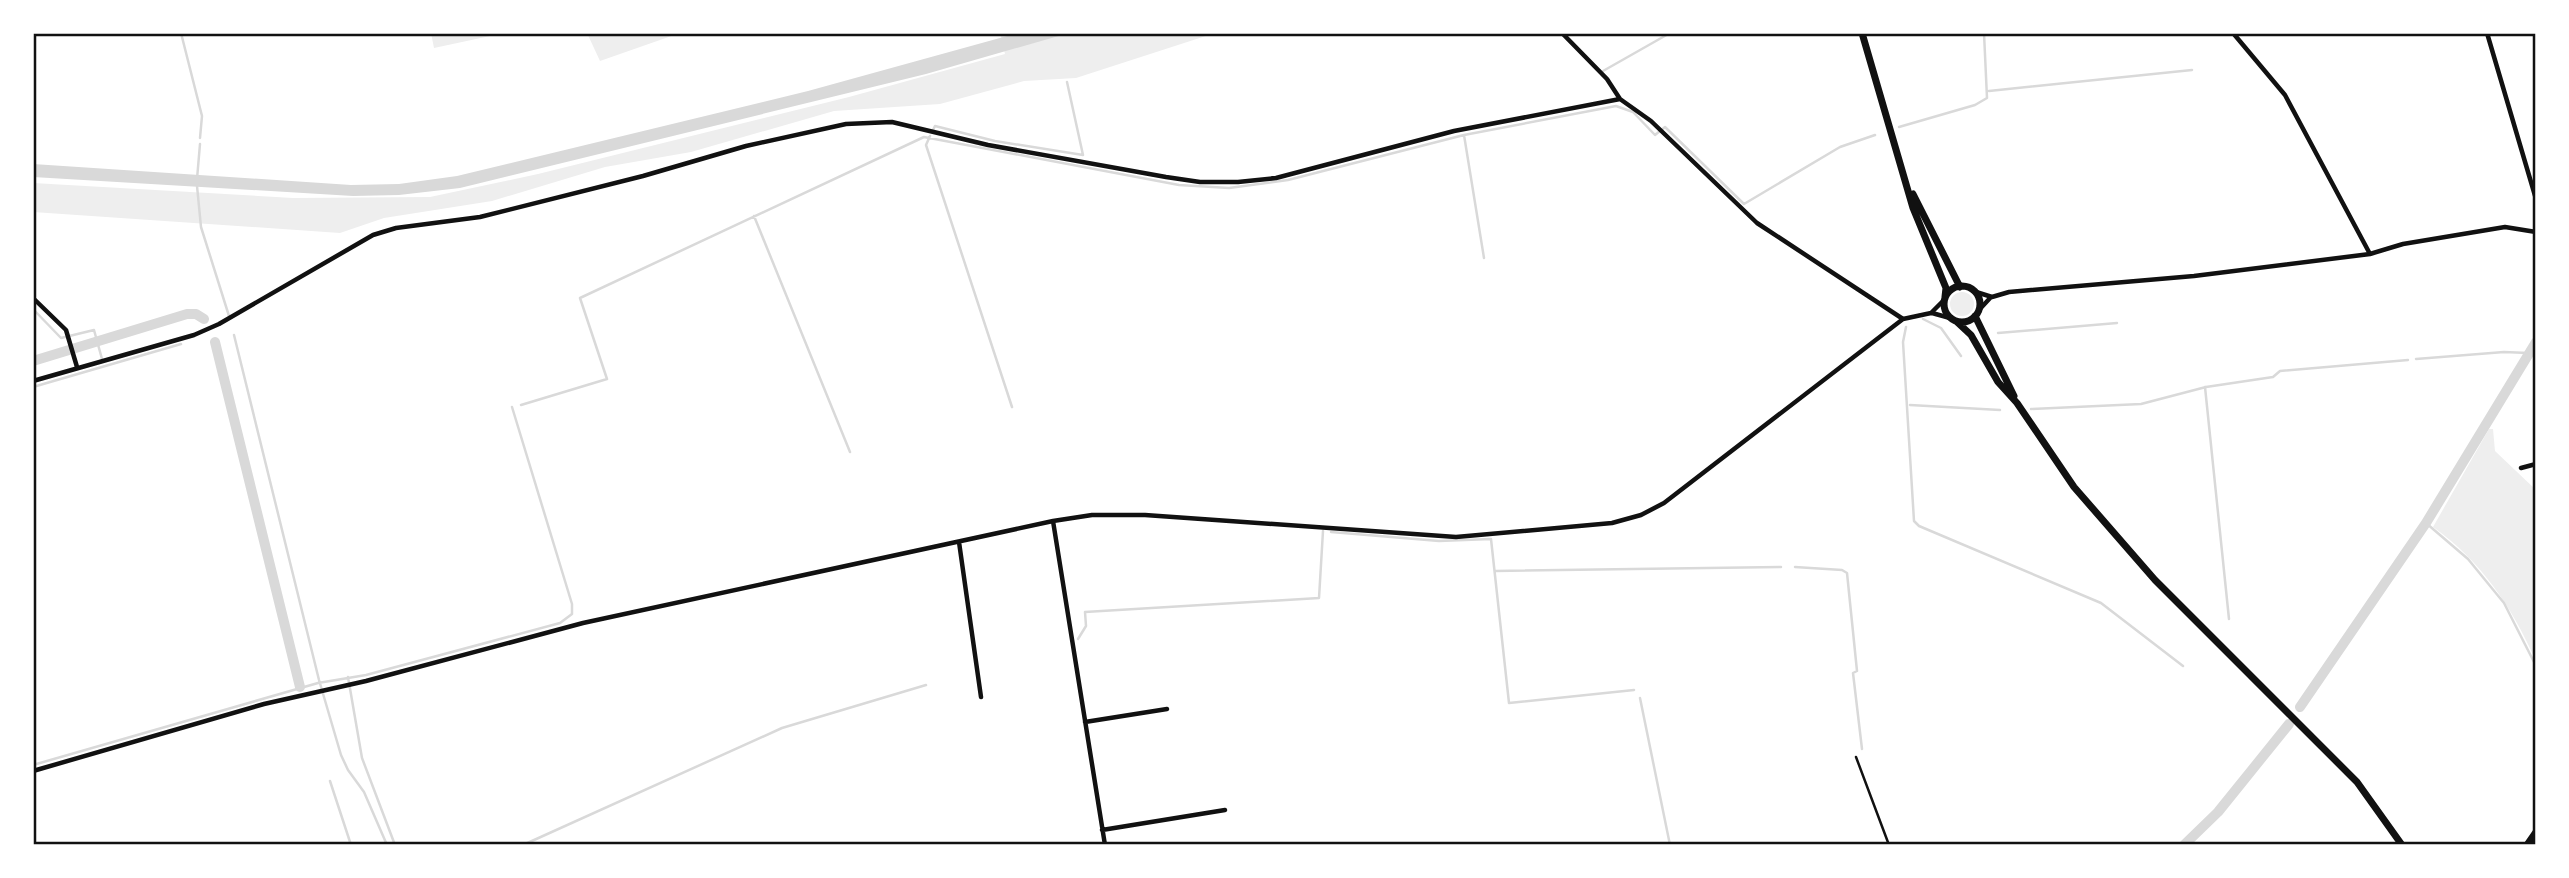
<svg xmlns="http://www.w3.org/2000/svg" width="2569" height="878" viewBox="0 0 2569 878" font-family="'PT Serif',serif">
	<rect width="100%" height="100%" fill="#fff"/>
	<path fill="#eee" d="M 431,33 L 504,33 L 434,48 Z
		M 587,33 L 680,33 L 600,61 Z
		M 1000,33 L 1215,33 L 1076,78 L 1024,81 L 940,104 L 834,111 L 691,152 L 605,167 L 492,201 L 384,218 L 340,233 L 33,212 L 33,183 L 293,198 L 430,197 L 538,174 L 849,97 L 1005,54 Z
		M1950 304a12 12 0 1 1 24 0a12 12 0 1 1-24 0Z
		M 2489,429 L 2493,429 L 2495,451 L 2536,490 L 2536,661 C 2512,607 2481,561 2433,527 Z"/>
	<path fill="#d9d9d9" d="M 1018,33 L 1069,33 L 926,74 L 460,188 L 399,195 L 353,196 L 33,177 L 33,164 L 351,185 L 399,184 L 457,176 L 808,91 Z"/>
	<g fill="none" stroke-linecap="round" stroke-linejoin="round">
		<path stroke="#d9d9d9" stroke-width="2.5" d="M 181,33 L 202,116 L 200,138
			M 1603,71 L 1670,33
			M 1989,91 L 2192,70
			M 1899,127 L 1975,105 L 1987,98 L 1984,33
			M 933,130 L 935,126 L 995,141 L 1083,155 L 1067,82
			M 1464,135 L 1484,258
			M 930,136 L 926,145 L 1012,407
			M 197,179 L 200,144
			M 197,186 L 201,227 L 229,316
			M 754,216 L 850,452
			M 33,309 L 61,338 L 94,330 L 102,359
			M 1923,319 L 1941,328 L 1961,356
			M 1906,327 L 1903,342 L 1914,521 L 1919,526 L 2101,603 L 2183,666
			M 1998,333 L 2117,323
			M 234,335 L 319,680 L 341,755 L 348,770 L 364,792 L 387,845
			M 2416,359 L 2504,352 L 2528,353
			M 33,387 L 181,344
			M 2205,387 L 2229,619
			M 521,405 L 607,379 L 580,298 L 924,137 L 1179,185 L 1229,188 L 1288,180 L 1464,135 L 1616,106 L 1633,112 L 1655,135 L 1665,127 L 1744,204 L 1840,147 L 1875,135
			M 1910,405 L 2000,410
			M 2031,409 L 2141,404 L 2206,387 L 2273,377 L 2280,371 L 2408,360
			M 2426,523 L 2468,559 L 2504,603 L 2536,666
			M 1331,532 L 1439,541 L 1491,539 L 1509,703 L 1634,690
			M 1795,567 L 1842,570 L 1847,573 L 1857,671 L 1853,673 L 1862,749
			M 1495,571 L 1781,567
			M 1078,639 L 1086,626 L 1085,612 L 1319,598 L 1323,531
			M 348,677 L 362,758 L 395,845
			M 1640,698 L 1670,845
			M 33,765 L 318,683 L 366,675 L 560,623 L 572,614 L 572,604 L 512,407
			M 330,781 L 351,845
			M 523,845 L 782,728 L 926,685"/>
		<path stroke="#d9d9d9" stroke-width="10" d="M 215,342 L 300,687
			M 33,361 L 187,314 L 196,314 L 204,319
			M 2300,707 L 2426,523 L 2536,342
			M 2184,845 L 2218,812 L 2289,724"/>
		<path stroke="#111" stroke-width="2.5" d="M 1856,757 L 1889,845"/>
		<path stroke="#111" stroke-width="4.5" d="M 1562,33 L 1607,79 L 1620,99
			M 2233,33 L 2285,95 L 2370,254
			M 2487,33 L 2536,199
			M 1973,291 L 1992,297 L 2009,292 L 2194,276 L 2370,254 L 2403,244 L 2505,227 L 2536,232
			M 33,298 L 66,330 L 77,367
			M 1979,310 L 1991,297
			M 1932,313 L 1950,318
			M 33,381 L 194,335 L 219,324 L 373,235 L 396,228 L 480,217 L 643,176 L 746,146 L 846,124 L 892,122 L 988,145 L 1166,177 L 1200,182 L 1238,182 L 1276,178 L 1454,131 L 1620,99 L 1651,121 L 1757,223 L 1903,319 L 1931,313 L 1945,299
			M 2521,468 L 2536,464
			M 1053,521 L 1105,845
			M 959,542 L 981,697
			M 1085,722 L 1167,709
			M 33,771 L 264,704 L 366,681 L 583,623 L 1053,521 L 1092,515 L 1145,515 L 1456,537 L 1612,523 L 1641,515 L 1664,503 L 1903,319
			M 1102,830 L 1225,810"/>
		<path stroke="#111" stroke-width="7" d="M 1862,33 L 1913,208 L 1946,288 L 1945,297
			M 1913,194 L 1960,287
			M1944 304a18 18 0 1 1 36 0a18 18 0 1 1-36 0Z
			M 1975,316 L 2014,396
			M 1956,321 L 1971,335 L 1998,382 L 2017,403 L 2074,487 L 2155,580 L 2357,782 L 2402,845
			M 2527,845 L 2536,832"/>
	</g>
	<rect width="2569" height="878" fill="none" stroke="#ffffff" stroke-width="70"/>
	<rect x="35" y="35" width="2499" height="808" fill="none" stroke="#111" stroke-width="2.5"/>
</svg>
